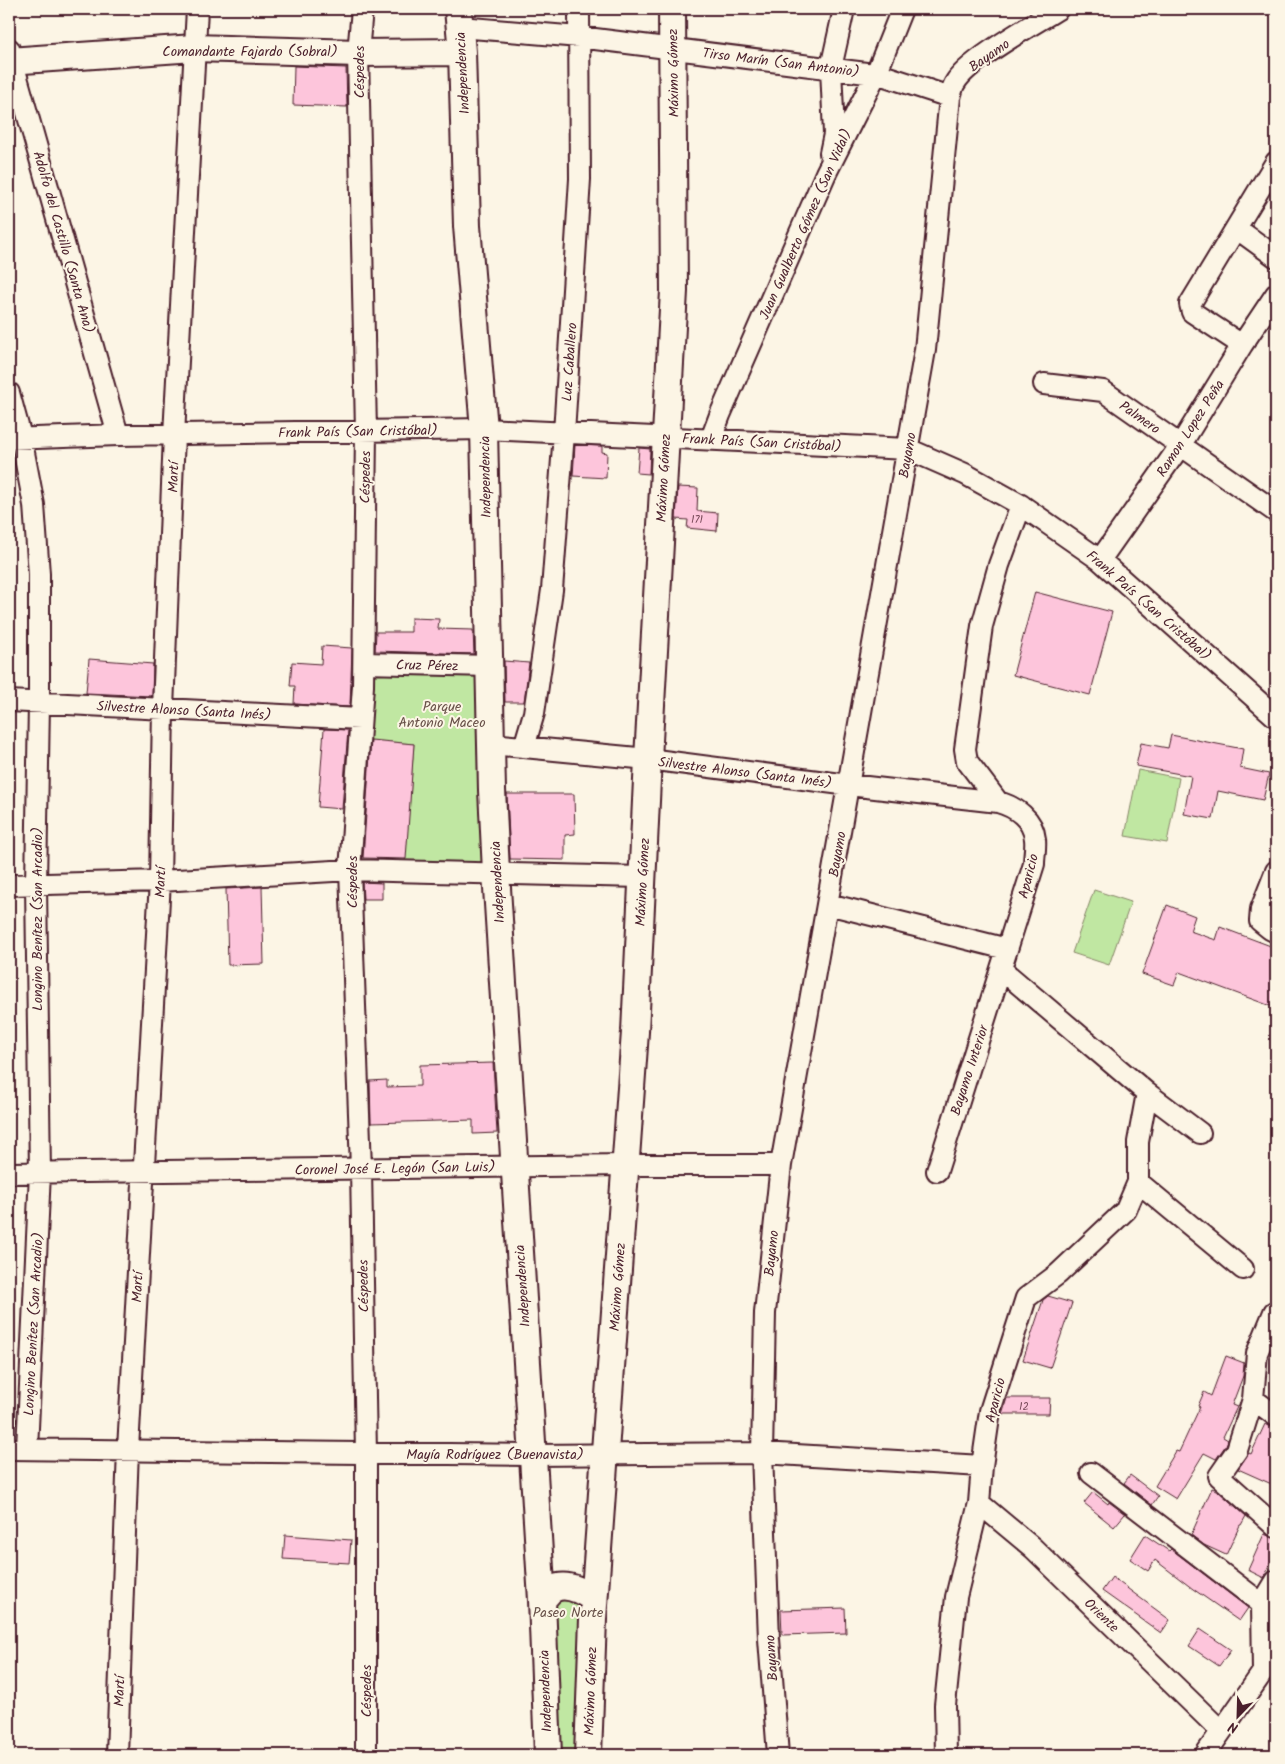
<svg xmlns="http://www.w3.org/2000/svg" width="1285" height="1764" viewBox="0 0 1285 1764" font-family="Kalam,sans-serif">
	<rect width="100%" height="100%" fill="#fcf5e5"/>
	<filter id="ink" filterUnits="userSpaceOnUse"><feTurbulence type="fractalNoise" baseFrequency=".02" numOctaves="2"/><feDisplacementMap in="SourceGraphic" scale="10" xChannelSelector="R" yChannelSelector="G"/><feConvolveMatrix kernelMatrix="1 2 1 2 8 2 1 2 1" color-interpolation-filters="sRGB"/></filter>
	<g filter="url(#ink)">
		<path fill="#c0e7a2" stroke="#858366" d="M 368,673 L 480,675 L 489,854 L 482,865 L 405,864 L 414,744 L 366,740 Z
			M 1138,770 L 1179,778 L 1167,843 L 1125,836 Z
			M 1094,890 L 1131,902 L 1109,965 L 1072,953 Z
			M 557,1597 L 584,1604 L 583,1755 L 559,1755 L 550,1604 Z"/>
		<path fill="#fdc5db" stroke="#4a1f2b" d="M 294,66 L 346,68 L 347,107 L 293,105 Z
			M 575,445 L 602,446 L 602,452 L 607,453 L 606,478 L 573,476 Z
			M 639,448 L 650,449 L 649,474 L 637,473 Z
			M 678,487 L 698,488 L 697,511 L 718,513 L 717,531 L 687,528 L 688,520 L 676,519 Z
			M 1035,592 L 1112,612 L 1090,695 L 1013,675 Z
			M 411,618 L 439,619 L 438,629 L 473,630 L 474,654 L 375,651 L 376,632 L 411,632 Z
			M 322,646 L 352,648 L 350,707 L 294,704 L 295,686 L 290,686 L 292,662 L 321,664 Z
			M 89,659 L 153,664 L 152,696 L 86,693 Z
			M 504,661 L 529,663 L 524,702 L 505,702 Z
			M 324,729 L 348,730 L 342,809 L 318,807 Z
			M 1171,735 L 1243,749 L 1240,768 L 1269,774 L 1263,800 L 1218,791 L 1213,819 L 1184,814 L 1191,776 L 1136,766 L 1141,743 L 1168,748 Z
			M 371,740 L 414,744 L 406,859 L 363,858 Z
			M 507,794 L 574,794 L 575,834 L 565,835 L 565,860 L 510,859 Z
			M 362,882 L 382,883 L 382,899 L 363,899 Z
			M 262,887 L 264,964 L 228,965 L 226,889 Z
			M 1167,905 L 1195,916 L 1190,931 L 1216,940 L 1220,927 L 1276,948 L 1276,1008 L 1179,972 L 1174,985 L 1142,974 Z
			M 493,1063 L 497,1133 L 473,1134 L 473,1120 L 371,1123 L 370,1081 L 387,1080 L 387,1087 L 420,1086 L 420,1065 Z
			M 1048,1296 L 1072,1303 L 1050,1368 L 1023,1360 L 1043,1300 Z
			M 1226,1356 L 1244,1363 L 1243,1376 L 1232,1405 L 1237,1407 L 1223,1437 L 1228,1440 L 1226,1445 L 1216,1459 L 1204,1453 L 1176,1499 L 1155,1486 L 1176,1451 L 1179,1452 L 1200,1407 L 1198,1406 L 1204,1392 L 1211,1396 Z
			M 1007,1398 L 1050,1398 L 1049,1414 L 1002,1414 Z
			M 1265,1424 L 1276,1429 L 1276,1486 L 1238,1469 L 1249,1453 L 1251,1454 Z
			M 1130,1475 L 1158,1496 L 1152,1505 L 1124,1483 Z
			M 1212,1488 L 1218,1491 L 1246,1516 L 1241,1525 L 1240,1525 L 1226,1555 L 1204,1545 L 1191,1535 Z
			M 1093,1492 L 1108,1504 L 1109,1502 L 1125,1514 L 1114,1527 L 1084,1503 Z
			M 1264,1534 L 1276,1539 L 1276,1551 L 1264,1578 L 1248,1570 Z
			M 285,1535 L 351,1540 L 349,1563 L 283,1559 Z
			M 1145,1535 L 1169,1551 L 1171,1549 L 1248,1608 L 1239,1621 L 1193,1589 L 1155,1560 L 1148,1571 L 1130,1559 Z
			M 1112,1577 L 1170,1620 L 1161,1633 L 1102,1591 Z
			M 845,1608 L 846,1633 L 782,1635 L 781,1610 Z
			M 1200,1629 L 1231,1650 L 1219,1666 L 1189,1646 Z"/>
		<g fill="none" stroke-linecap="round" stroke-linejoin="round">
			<defs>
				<path id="minor" d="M 362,9 L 358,53 L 366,431 L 363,686 L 350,870 L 361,1168 L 366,1454 L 366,1755
					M 460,27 L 579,37 L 882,75 L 950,97
					M 9,49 L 118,435
					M 830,153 L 834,134 L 831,68 L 844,9
					M 1236,228 L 1276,257
					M 1242,345 L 1192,312 L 1190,304 L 1276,162
					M 1044,384 L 1103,391 L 1276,512
					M 9,393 L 21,437 L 34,505 L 39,574 L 39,703 L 36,885 L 40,1173 L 27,1449
					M 9,439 L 118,435 L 484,429 L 908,449 L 965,474 L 1021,505 L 1100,560 L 1276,717
					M 711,439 L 720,415 L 826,173 L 876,74 L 902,9
					M 1100,560 L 1180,446 L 1242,345 L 1276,294
					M 364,663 L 490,666
					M 9,701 L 360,719
					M 491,744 L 648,759 L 849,785 L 998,802 C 1016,807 1033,819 1035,839 C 1036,847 1034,856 1034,864 L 937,1171
					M 524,747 L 534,713 L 552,590 L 564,433 L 580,179 L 579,9
					M 998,802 L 967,761 L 965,749 L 982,626 L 999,565 L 1021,505
					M 1276,871 L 1261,909 L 1260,921 L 1270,929 L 1276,932
					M 9,885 L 160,881 L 350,870 L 642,877
					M 828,904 L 1007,949
					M 1001,969 L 1147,1093 L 1200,1133
					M 9,1173 L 626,1165 L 781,1165
					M 1138,1182 L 1243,1269
					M 1274,1312 L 1257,1353 L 1253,1399 L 1237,1450 L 1219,1476 L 1276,1527
					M 1253,1399 L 1276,1416
					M 9,1449 L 533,1455 L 762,1453 L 982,1466
					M 1091,1473 L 1262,1604
					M 979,1503 L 1033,1548 L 1221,1731
					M 1263,1672 L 1262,1604 L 1276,1581
					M 117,1755 L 128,1449 L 160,881 L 163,709 L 174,435 L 197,9
					M 778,1755 L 769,1639 L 762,1453 L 765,1313 L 781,1165 L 925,350 L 950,97 C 952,93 952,87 955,83 C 967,61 1034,24 1058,9
					M 946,1755 L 945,1705 L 956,1597 L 979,1503 L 982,1466 L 990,1411 L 1026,1298 L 1058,1274 L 1126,1210 L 1138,1182 L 1138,1142 L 1147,1093
					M 1205,1755 L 1276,1653"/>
				<path id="major" d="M 458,9 L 462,52 L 467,226 L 484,429 L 492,790 L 496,872 L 542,1600 L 548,1755
					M 9,61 L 194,48 L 358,53 L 462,52
					M 542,1600 C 545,1597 549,1591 553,1589 C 567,1582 584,1592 594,1599
					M 588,1755 L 593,1619 L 635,1032 L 648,759 L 674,291 L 672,9"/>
			</defs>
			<use href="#minor" stroke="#4a1f2b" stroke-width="24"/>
			<use href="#major" stroke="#4a1f2b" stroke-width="30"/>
			<use href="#minor" stroke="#fcf5e5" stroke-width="20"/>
			<use href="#major" stroke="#fcf5e5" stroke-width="26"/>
			<path stroke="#4a1f2b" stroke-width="4" d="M 1269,1755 L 1276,1744"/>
		</g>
	</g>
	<g text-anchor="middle" stroke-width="4" stroke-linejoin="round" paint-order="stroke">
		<g font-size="11" fill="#774857">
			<text x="697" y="523">171</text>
			<text x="1024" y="1410">12</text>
		</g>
		<g font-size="14" fill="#4a1f2b" stroke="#fcf5e5">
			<text x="250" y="56">Comandante Fajardo (Sobral)</text>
			<text transform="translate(989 55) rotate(-35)" y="5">Bayamo</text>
			<text transform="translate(781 62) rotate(7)" y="5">Tirso Marín (San Antonio)</text>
			<text transform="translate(359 72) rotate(-90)" y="5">Céspedes</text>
			<text transform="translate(462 73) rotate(-93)" y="5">Independencia</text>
			<text transform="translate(673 73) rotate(-91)" y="5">Máximo Gómez</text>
			<text transform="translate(805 224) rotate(-66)" y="5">Juan Gualberto Gómez (San Vidal)</text>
			<text transform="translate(64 242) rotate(74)" y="5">Adolfo del Castillo (Santa Ana)</text>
			<text transform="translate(569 362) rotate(-86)" y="5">Luz Caballero</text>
			<text transform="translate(1140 417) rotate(35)" y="5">Palmero</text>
			<text transform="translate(1190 428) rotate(-57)" y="5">Ramon Lopez Peña</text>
			<text transform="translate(358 431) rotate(-1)" y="5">Frank País (San Cristóbal)</text>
			<text transform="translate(762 442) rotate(3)" y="5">Frank País (San Cristóbal)</text>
			<text transform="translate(907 455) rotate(-80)" y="5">Bayamo</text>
			<text transform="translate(173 477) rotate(-88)" y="5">Martí</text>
			<text transform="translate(365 477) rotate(-89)" y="5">Céspedes</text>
			<text transform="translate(485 477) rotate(-91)" y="5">Independencia</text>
			<text transform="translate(663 478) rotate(-87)" y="5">Máximo Gómez</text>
			<text transform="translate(1149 605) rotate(41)" y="5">Frank País (San Cristóbal)</text>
			<text transform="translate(427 665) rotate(1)" y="5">Cruz Pérez</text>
			<text transform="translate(184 710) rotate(3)" y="5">Silvestre Alonso (Santa Inés)</text>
			<text transform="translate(745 772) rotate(7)" y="5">Silvestre Alonso (Santa Inés)</text>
			<text transform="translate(837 854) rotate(-80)" y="5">Bayamo</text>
			<text transform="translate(1028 876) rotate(-76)" y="5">Aparicio</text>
			<text transform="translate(160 882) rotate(-88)" y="5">Martí</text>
			<text transform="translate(352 882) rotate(-90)" y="5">Céspedes</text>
			<text transform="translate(497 882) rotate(-93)" y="5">Independencia</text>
			<text transform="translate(642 882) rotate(-87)" y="5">Máximo Gómez</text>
			<text transform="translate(37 919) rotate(-90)" y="5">Longino Benítez (San Arcadio)</text>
			<text transform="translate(969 1070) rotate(-72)" y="5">Bayamo Interior</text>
			<text transform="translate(395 1168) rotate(-1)" y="5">Coronel José E. Legón (San Luis)</text>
			<text transform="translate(771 1253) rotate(-84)" y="5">Bayamo</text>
			<text transform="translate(363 1286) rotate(-91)" y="5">Céspedes</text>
			<text transform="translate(522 1286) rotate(-94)" y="5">Independencia</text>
			<text transform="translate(137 1287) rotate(-87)" y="5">Martí</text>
			<text transform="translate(617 1287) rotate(-86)" y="5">Máximo Gómez</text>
			<text transform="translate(33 1324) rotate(-87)" y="5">Longino Benítez (San Arcadio)</text>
			<text transform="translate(995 1400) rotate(-76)" y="5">Aparicio</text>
			<text x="495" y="1459">Mayía Rodríguez (Buenavista)</text>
			<text transform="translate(1102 1615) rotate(44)" y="5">Oriente</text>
			<text transform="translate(771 1658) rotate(-94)" y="5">Bayamo</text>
			<text transform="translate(119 1691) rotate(-88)" y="5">Martí</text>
			<text transform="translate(366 1691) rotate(-90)" y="5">Céspedes</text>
			<text transform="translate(545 1691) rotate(-92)" y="5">Independencia</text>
			<text transform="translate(590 1691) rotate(-88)" y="5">Máximo Gómez</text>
		</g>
		<g font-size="14" fill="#685149" stroke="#fcf5e5">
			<text x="442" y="711">Parque<tspan x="442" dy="16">Antonio Maceo</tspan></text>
			<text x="568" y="1617">Paseo Norte</text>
		</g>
	</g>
	<rect width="1285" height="1764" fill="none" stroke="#fcf5e5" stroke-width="30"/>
	<rect x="15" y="15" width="1255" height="1734" fill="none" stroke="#4a1f2b" stroke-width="2" filter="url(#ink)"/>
	<g transform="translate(1238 1716) rotate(203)" stroke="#fcf5e5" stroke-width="4" paint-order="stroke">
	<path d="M0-4L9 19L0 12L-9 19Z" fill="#4a1f2b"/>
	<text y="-8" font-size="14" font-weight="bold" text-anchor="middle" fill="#4a1f2b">N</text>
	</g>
</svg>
